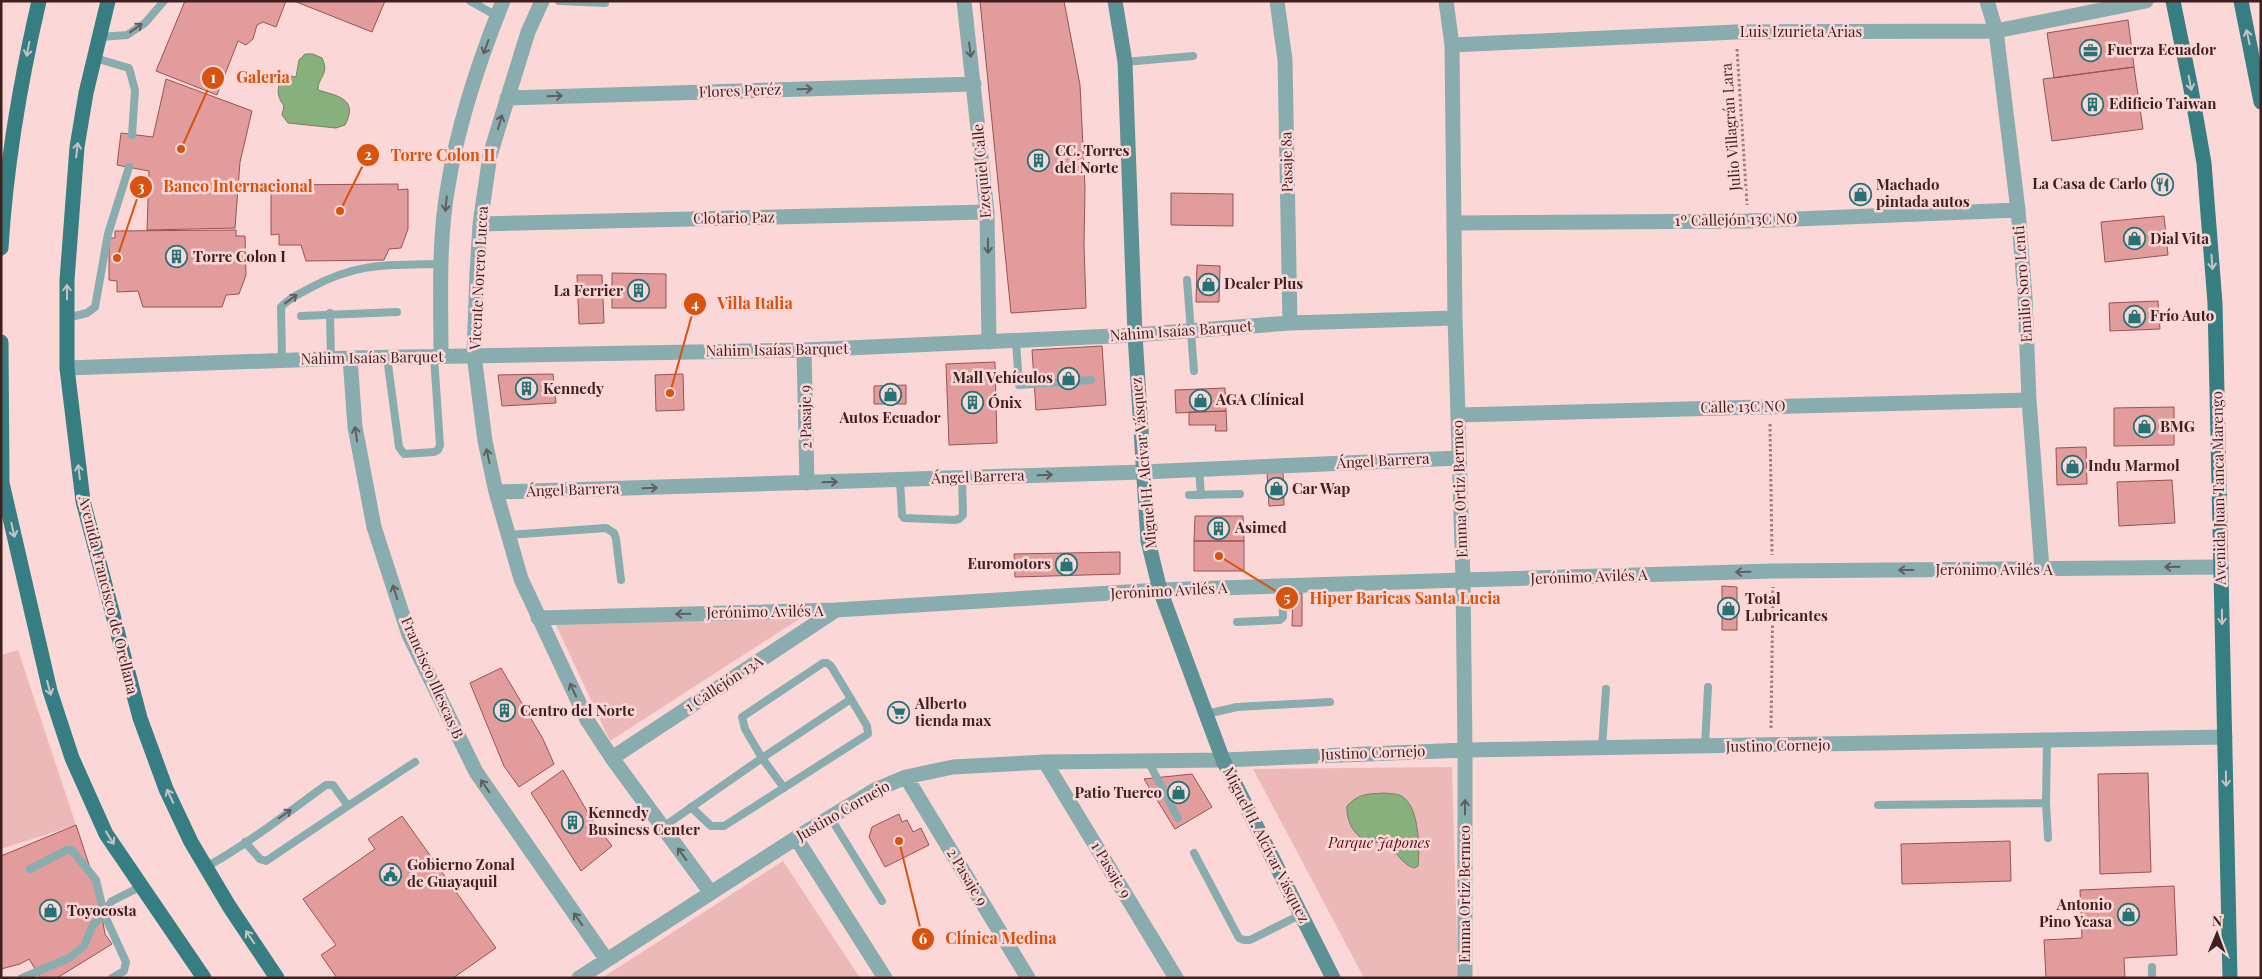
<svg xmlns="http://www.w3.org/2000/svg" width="2262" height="979" viewBox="0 0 2262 979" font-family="'Playfair Display',serif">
	<rect width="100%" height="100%" fill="#fbd8d7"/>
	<path fill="#edb9b8" d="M 801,618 L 610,741 L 556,625 Z
		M 18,650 L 76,825 L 1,849 L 1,655 Z
		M 1452,767 L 1458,978 L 1364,978 L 1253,769 Z
		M 783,861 L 860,978 L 602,978 Z"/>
	<path fill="#87b07d" stroke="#718461" d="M 305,54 L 313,54 L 322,58 C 330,75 318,76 318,90 C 338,96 359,99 345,125 L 336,128 L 288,123 L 282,115 L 284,106 C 276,95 276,86 285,75 L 296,77 L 299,60 Z
		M 1385,793 C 1392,794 1399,793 1404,798 C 1419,809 1420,849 1418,866 L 1414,868 C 1401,864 1397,851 1387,845 C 1383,842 1376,843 1371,842 C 1354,838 1346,821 1347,806 C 1359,793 1369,794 1385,793 Z"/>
	<path fill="#e39c9c" stroke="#9b5153" d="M 185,1 L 286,1 L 276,27 L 263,22 L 257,25 L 253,39 L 246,45 L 238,41 L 217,95 L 156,71 Z
		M 294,1 L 385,1 L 372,32 Z
		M 980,1 L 1064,1 L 1080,85 L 1085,187 L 1084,245 L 1086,308 L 1011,313 Z
		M 2128,20 L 2134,67 L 2054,78 L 2047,33 Z
		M 2134,67 L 2143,129 L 2052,141 L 2043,79 Z
		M 166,79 L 252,111 L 240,162 L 235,228 L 147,230 L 149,171 L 117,165 L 121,133 L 153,137 Z
		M 398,184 L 398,190 L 408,189 L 408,229 L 401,248 L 389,249 L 384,260 L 306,261 L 301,245 L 279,245 L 279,234 L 271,235 L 271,192 L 278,192 L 278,185 Z
		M 1171,193 L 1233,194 L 1233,226 L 1171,225 Z
		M 2164,216 L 2168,255 L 2105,262 L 2101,222 Z
		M 236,230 L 236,236 L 245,236 L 246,275 L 239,294 L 226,295 L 222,307 L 143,307 L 138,291 L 117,292 L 117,281 L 109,280 L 109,238 L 115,238 L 115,231 Z
		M 1197,265 L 1220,266 L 1219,302 L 1196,302 Z
		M 612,273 L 666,274 L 666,308 L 612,308 Z
		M 577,275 L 602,275 L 604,323 L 579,324 Z
		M 2158,301 L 2160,329 L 2110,331 L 2109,303 Z
		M 1102,346 L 1106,405 L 1036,410 L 1032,350 Z
		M 995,362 L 997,443 L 949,445 L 946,364 Z
		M 553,374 L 556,403 L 502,406 L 498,375 Z
		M 683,374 L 684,410 L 656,411 L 655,375 Z
		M 906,385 L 906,404 L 874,404 L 874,386 Z
		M 1225,388 L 1226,411 L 1176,413 L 1175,390 Z
		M 2174,407 L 2174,445 L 2114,446 L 2114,408 Z
		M 1226,411 L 1227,431 L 1215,431 L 1216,425 L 1189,425 L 1189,412 Z
		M 2086,447 L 2087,484 L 2057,485 L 2056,448 Z
		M 1283,471 L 1284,505 L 1269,506 L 1267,472 Z
		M 2172,480 L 2175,523 L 2119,526 L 2117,482 Z
		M 1195,516 L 1243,516 L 1244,541 L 1194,541 Z
		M 1194,541 L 1244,541 L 1244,571 L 1194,571 Z
		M 1120,552 L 1120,574 L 1015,577 L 1014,554 Z
		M 1722,586 L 1737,587 L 1737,630 L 1722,630 Z
		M 1293,593 L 1302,593 L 1302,626 L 1292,626 Z
		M 501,668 L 543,739 L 554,764 L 519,787 L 504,766 L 470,683 Z
		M 563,770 L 591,818 L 612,846 L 581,871 L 531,793 Z
		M 2148,773 L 2151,872 L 2100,874 L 2098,774 Z
		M 1192,774 L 1212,807 L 1175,829 L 1144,779 Z
		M 899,814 L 902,822 L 907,820 L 913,832 L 921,828 L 929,845 L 885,867 L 869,837 L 872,827 Z
		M 402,816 L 496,948 L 453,978 L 337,978 L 321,955 L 336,945 L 303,899 L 375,849 L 368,839 Z
		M 76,825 L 97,889 L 105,934 L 112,944 L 57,978 L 41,978 L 29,959 L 20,964 L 1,969 L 1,856 Z
		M 2010,841 L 2011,881 L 1902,884 L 1901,844 Z
		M 2174,886 L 2177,955 L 2124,958 L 2125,978 L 2046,978 L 2044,940 L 2082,938 L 2080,890 Z"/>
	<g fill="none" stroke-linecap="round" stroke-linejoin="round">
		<path stroke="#9f7d7d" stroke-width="3" stroke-dasharray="2.5 2.5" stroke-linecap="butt" d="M 1737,49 L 1747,205
			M 1770,424 L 1772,555
			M 1771,728 L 1773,587"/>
		<path stroke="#89acae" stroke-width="8" d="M 470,1 L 497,16
			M 559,1 L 605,3
			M 100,37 L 127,35 L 145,23 L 164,1
			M 95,58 L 129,68 L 135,90 L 132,135
			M 1125,62 L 1193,56
			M 1187,280 L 1194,371
			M 330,313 L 331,359
			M 301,316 L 397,312
			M 67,318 L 87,313 L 95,307 L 108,234 L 129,167
			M 1016,341 L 1019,385 L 1091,380
			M 387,357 L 399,447 L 404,454 L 434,452 L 438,450 L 440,445 L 434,357
			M 282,360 L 281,307 C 289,298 299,294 310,288 C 358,262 388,265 441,264
			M 1199,469 L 1201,495
			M 900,480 L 902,515 L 904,518 L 955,520 L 959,519 L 963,515 L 962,478
			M 1189,495 L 1240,494
			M 508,535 L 606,528 L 614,533 L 616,539 L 621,580
			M 1237,622 L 1280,620 L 1283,617 L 1282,586
			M 823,663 L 827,663 L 831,666 L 851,699 L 762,758 L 745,729 L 742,717 Z
			M 1206,714 L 1237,707 L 1330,702
			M 1705,747 L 1708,687
			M 1602,748 L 1606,689
			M 1148,761 L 1178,818
			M 2046,803 L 2048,838
			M 1878,805 L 2046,803 L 2047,741
			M 348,806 L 415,762
			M 691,807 L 711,826 L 724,826 L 868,734 L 867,726 L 851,699
			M 830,817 L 882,901
			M 663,827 L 762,758 L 784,788
			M 1194,853 L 1239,938 L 1244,940 L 1250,940 L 1300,915
			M 206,867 C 248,844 287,813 326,785 L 333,785 L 348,806 L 266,861 L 260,859 L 245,842
			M 30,869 L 67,850 L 72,850 L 96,880 L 104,914 L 126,962 L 124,971 L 112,978
			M 2152,967 L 2152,978
			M 22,978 L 69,958 L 84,946 L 92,927 L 112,901 L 142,886"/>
		<path stroke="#89acae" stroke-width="15" d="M 542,1 L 528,32 L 490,155 L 480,224 L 477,273 L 474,355 L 485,441 L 496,492 L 521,579 L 587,720 L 612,758 L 711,893
			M 964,1 L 987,212 L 989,342
			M 1277,1 L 1285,60 L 1290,323
			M 1446,1 L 1452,45 L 1455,318 L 1463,580 L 1465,750 L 1465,978
			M 1987,1 L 1996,31 L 2018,210 L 2025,297 L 2029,400 L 2042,569
			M 1452,45 L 1736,32 L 1996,31 L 2146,1
			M 507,98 L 974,84
			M 1454,223 L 1748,221 L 2018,210
			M 480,224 L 987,212
			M 804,350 L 807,483
			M 441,356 C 441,300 438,242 448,186 C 458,123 479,61 503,1
			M 350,358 L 355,427 L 374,527 L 409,635 L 476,772 L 606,959
			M 67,368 L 350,358 L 804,350 L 1135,335 L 1290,323 L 1455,318
			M 1458,415 L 2029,400
			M 496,492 L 1143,472 L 1459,458
			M 538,618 L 836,610 L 1160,590 L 1463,580 L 1773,571 L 2221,567
			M 612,758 L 836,610
			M 1045,762 L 1176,978
			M 906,777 L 1028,978
			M 796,838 L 885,978
			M 579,978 L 796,838 L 875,790 L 906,777 L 953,767 L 1045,762 L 1223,760 L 1465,750 L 2225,737"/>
		<path stroke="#5c9295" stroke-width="15" d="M 1115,1 L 1125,62 L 1135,335 L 1148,541 L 1160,590 L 1223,760 L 1333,978"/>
		<path stroke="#367e82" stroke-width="15" d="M 108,1 L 86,93 L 77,147 L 67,280 L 67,368 L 83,501 L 140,718 L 166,789 L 191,842 L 229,906 L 277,978
			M 2173,1 L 2191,89 L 2204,163 L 2215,303 L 2230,978
			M 2241,1 L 2261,102
			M 1,248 C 6,164 20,83 39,1
			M 1,342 L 2,483 L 50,691 L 72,758 L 106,834 L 204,978"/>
	</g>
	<defs><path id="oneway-shaft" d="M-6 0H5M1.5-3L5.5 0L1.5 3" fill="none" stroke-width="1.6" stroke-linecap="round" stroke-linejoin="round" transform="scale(1.25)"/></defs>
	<g stroke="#605e5f">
		<use href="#oneway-shaft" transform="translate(136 28) rotate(-36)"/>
		<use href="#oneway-shaft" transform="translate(486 47) rotate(110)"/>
		<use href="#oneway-shaft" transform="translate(970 50) rotate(83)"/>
		<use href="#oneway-shaft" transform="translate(805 89) rotate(-2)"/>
		<use href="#oneway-shaft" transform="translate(555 96) rotate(-2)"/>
		<use href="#oneway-shaft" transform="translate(500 122) rotate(-74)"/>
		<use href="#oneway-shaft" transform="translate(446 204) rotate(96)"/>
		<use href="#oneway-shaft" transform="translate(988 246) rotate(89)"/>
		<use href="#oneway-shaft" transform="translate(291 299) rotate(-36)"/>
		<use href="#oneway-shaft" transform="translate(356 434) rotate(-99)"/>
		<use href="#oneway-shaft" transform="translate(488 456) rotate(-102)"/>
		<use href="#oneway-shaft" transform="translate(1045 475) rotate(-2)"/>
		<use href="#oneway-shaft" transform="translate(830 482) rotate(-2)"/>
		<use href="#oneway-shaft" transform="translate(650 488) rotate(-2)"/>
		<use href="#oneway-shaft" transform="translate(2172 567) rotate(179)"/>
		<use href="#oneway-shaft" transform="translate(1906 570) rotate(180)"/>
		<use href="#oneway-shaft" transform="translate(1743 572) rotate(178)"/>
		<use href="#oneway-shaft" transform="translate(395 592) rotate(-108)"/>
		<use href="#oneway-shaft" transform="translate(683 614) rotate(179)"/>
		<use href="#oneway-shaft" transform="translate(573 690) rotate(-115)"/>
		<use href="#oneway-shaft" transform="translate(485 786) rotate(-125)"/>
		<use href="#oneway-shaft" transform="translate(1465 807) rotate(-90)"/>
		<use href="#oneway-shaft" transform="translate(285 814) rotate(-35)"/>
		<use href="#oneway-shaft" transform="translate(682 854) rotate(-126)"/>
		<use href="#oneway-shaft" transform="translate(578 919) rotate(-125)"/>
	</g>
	<g stroke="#cac2c2">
		<use href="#oneway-shaft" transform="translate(2248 37) rotate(-102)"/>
		<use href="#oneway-shaft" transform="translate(28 49) rotate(101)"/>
		<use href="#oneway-shaft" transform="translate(2190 83) rotate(79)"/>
		<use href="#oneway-shaft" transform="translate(77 150) rotate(-83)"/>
		<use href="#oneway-shaft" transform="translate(2212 262) rotate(86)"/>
		<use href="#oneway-shaft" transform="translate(67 292) rotate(-90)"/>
		<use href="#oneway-shaft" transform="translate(79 472) rotate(-97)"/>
		<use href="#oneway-shaft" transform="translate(13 530) rotate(77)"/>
		<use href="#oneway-shaft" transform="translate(2222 617) rotate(89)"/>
		<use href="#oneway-shaft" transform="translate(49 688) rotate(75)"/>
		<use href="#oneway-shaft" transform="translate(2226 779) rotate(89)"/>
		<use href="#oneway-shaft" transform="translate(170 796) rotate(-115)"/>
		<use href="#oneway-shaft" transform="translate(110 838) rotate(58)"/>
		<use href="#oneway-shaft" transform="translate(250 937) rotate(-124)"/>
	</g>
	<defs>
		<symbol id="office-ring" viewBox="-11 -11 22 22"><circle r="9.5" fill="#fbd8d7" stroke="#277275" stroke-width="1.5"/><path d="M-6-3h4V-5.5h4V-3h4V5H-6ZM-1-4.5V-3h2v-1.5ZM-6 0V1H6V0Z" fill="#277275"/></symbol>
		<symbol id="building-ring" viewBox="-11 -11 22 22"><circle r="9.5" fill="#fbd8d7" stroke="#277275" stroke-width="1.5"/><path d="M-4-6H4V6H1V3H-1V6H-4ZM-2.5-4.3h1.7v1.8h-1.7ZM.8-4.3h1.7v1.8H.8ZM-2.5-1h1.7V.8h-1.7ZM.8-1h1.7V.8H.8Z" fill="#277275"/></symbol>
		<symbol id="restaurant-ring" viewBox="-11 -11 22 22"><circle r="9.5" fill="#fbd8d7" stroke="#277275" stroke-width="1.5"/><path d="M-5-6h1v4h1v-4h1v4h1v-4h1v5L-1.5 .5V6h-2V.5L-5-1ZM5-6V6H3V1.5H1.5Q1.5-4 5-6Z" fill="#277275"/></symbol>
		<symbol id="shop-ring" viewBox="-11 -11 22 22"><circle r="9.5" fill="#fbd8d7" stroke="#277275" stroke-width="1.5"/><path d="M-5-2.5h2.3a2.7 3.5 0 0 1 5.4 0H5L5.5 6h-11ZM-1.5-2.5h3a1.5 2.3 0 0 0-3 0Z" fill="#277275"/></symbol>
		<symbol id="supermarket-ring" viewBox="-11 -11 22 22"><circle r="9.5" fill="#fbd8d7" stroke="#277275" stroke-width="1.5"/><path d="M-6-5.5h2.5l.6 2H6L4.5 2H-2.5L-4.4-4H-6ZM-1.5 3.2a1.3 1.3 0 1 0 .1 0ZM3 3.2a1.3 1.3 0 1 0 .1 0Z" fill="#277275"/></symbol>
		<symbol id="civic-ring" viewBox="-11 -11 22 22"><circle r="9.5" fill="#fbd8d7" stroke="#277275" stroke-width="1.5"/><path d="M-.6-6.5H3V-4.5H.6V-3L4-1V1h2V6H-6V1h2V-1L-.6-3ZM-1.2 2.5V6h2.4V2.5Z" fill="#277275"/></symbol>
	</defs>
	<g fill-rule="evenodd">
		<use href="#office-ring" x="2078" y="38" width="25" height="25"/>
		<use href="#building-ring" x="2080" y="92" width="25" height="25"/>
		<use href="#building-ring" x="1026" y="148" width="25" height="25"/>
		<use href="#restaurant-ring" x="2150" y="172" width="25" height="25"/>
		<use href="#shop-ring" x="1848" y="182" width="25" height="25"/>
		<use href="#shop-ring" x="2122" y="226" width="25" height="25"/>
		<use href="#building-ring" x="164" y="244" width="25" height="25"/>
		<use href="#shop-ring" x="1196" y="272" width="25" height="25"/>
		<use href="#building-ring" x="626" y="278" width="25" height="25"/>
		<use href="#shop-ring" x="2122" y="304" width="25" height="25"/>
		<use href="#shop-ring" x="1056" y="366" width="25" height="25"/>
		<use href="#building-ring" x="514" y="376" width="25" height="25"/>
		<use href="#shop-ring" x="878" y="382" width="25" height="25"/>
		<use href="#shop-ring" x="1188" y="388" width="25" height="25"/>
		<use href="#building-ring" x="960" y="390" width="25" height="25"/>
		<use href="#shop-ring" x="2132" y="414" width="25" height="25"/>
		<use href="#shop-ring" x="2060" y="454" width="25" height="25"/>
		<use href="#shop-ring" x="1264" y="476" width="25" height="25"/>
		<use href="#building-ring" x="1206" y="516" width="25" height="25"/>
		<use href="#shop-ring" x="1054" y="552" width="25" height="25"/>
		<use href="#shop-ring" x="1716" y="596" width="25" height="25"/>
		<use href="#building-ring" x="492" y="698" width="25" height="25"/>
		<use href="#supermarket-ring" x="886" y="700" width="25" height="25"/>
		<use href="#shop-ring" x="1166" y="780" width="25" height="25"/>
		<use href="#building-ring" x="560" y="810" width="25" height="25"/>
		<use href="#civic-ring" x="378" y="862" width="25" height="25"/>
		<use href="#shop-ring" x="38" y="898" width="25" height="25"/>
		<use href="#shop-ring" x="2116" y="902" width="25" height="25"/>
	</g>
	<g text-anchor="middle" stroke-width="5" stroke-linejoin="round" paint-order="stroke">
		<g font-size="15" fill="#3f1f1f" stroke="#fbd8d7">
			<text x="1801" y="37">Luis Izurieta Arias</text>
			<text transform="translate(740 91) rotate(-2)" y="5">Flores Peréz</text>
			<text transform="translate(1731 127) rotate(-94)" y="5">Julio Villagrán Lara</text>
			<text transform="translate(1287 162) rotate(-91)" y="5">Pasaje 8a</text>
			<text transform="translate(982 171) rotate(-95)" y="5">Ezequiel Calle</text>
			<text transform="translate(734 218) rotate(-1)" y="5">Clotario Paz</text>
			<text transform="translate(1736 220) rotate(-1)" y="5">1º Callejón 13C NO</text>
			<text transform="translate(479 278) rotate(-87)" y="5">Vicente Norero Lucca</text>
			<text transform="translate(2023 284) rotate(-94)" y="5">Emilio Soro Lenti</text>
			<text transform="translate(1181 331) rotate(-4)" y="5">Nahim Isaías Barquet</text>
			<text transform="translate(777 350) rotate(-1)" y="5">Nahim Isaías Barquet</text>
			<text transform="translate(372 358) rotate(-1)" y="5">Nahim Isaías Barquet</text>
			<text transform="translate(1743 407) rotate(-1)" y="5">Calle 13C NO</text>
			<text transform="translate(806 417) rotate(-91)" y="5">2 Pasaje 9</text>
			<text transform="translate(1383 461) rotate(-3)" y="5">Ángel Barrera</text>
			<text transform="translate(1144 463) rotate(-95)" y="5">Miguel H. Alcívar Vásquez</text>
			<text transform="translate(978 477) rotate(-2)" y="5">Ángel Barrera</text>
			<text transform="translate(2219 488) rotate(-91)" y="5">Avenida Juan Tanca Marengo</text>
			<text transform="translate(1460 489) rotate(-92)" y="5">Emma Ortiz Bermeo</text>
			<text transform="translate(573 490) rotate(-2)" y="5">Ángel Barrera</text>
			<text x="1994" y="575">Jerónimo Avilés A</text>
			<text transform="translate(1589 577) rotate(-2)" y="5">Jerónimo Avilés A</text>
			<text transform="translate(1169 591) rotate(-3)" y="5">Jerónimo Avilés A</text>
			<text transform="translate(108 595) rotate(76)" y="5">Avenida Francisco de Orellana</text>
			<text transform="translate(765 612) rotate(-1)" y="5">Jerónimo Avilés A</text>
			<text transform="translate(432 678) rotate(66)" y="5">Francisco Illescas B</text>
			<text transform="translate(724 684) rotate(-33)" y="5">1 Callejón 13A</text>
			<text transform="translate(1778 746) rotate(-1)" y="5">Justino Cornejo</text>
			<text transform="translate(1373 753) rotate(-2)" y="5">Justino Cornejo</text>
			<text transform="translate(843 811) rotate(-30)" y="5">Justino Cornejo</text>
			<text transform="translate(1266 845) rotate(63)" y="5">Miguel H. Alcívar Vásquez</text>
			<text transform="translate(1111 870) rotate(59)" y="5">1 Pasaje 9</text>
			<text transform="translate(967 877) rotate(59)" y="5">2 Pasaje 9</text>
			<text transform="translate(1465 894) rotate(-90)" y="5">Emma Ortiz Bermeo</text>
		</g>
		<g font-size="15" font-weight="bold" fill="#3f1f1f" stroke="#fbd8d7" text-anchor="start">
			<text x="2107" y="55">Fuerza Ecuador</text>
			<text x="2109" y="109">Edificio Taiwan</text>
			<text x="1055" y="156">CC. Torres<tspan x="1055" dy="17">del Norte</tspan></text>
			<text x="2147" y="189" text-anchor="end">La Casa de Carlo</text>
			<text x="1876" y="190">Machado<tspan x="1876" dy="17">pintada autos</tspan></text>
			<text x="2150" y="244">Dial Vita</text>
			<text x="193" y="262">Torre Colon I</text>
			<text x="1224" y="289">Dealer Plus</text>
			<text x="623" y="296" text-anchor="end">La Ferrier</text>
			<text x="2150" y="321">Frío Auto</text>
			<text x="1053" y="383" text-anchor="end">Mall Vehículos</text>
			<text x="543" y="394">Kennedy</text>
			<text x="1216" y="405">AGA Clínical</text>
			<text x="988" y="408">Ónix</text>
			<text x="890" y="423" text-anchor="middle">Autos Ecuador</text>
			<text x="2160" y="432">BMG</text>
			<text x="2088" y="471">Indu Marmol</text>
			<text x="1292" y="494">Car Wap</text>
			<text x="1235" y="533">Asimed</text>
			<text x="1051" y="569" text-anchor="end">Euromotors</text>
			<text x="1745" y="604">Total<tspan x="1745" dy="17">Lubricantes</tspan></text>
			<text x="915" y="709">Alberto<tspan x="915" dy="17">tienda max</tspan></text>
			<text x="520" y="716">Centro del Norte</text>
			<text x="1162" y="798" text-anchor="end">Patio Tuerco</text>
			<text x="588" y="818">Kennedy<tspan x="588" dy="17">Business Center</tspan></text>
			<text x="407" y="870">Gobierno Zonal<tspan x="407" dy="17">de Guayaquil</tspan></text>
			<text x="2112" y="910" text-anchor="end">Antonio<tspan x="2112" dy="17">Pino Ycasa</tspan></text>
			<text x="67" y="916">Toyocosta</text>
		</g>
		<g font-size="15" font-style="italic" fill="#620f1a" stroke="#fbd8d7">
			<text x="1379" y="848">Parque Japones</text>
		</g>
	</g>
	<path fill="none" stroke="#d7530e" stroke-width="2" d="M181 149L213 78M340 211L368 155M117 258L141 187M670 393L695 304M1219 556L1287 598M899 841L923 939"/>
	<g fill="#d7530e" stroke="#fbd8d7" stroke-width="2">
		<circle cx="181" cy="149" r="5"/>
		<circle cx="340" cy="211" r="5"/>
		<circle cx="117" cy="258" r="5"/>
		<circle cx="670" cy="393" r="5"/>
		<circle cx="1219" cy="556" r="5"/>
		<circle cx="899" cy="841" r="5"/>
		<circle cx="213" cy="78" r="12"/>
		<circle cx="368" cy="155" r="12"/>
		<circle cx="141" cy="187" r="12"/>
		<circle cx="695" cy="304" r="12"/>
		<circle cx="1287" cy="598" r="12"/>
		<circle cx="923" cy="939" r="12"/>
	</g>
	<g font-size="15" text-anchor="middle" font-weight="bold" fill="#fff">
		<text x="213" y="83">1</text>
		<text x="368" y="160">2</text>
		<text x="141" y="192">3</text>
		<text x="695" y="309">4</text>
		<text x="1287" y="603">5</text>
		<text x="923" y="944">6</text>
	</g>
	<g font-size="16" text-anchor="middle" font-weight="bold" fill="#d7530e" stroke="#fbd8d7" stroke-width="5" stroke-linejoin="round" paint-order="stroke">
		<text x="263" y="83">Galeria</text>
		<text x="443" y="161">Torre Colon II</text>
		<text x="238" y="192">Banco Internacional</text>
		<text x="755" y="309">Villa Italia</text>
		<text x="1405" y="604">Hiper Baricas Santa Lucia</text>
		<text x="1001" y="944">Clínica Medina</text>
	</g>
	<rect width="2262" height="979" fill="none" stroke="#3f1f1f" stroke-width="5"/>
	<g transform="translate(2217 934) rotate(1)" stroke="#fbd8d7" stroke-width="4" paint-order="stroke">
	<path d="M0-4L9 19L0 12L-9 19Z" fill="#3f1f1f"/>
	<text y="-8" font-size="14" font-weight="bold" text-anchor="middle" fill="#3f1f1f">N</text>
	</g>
</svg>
